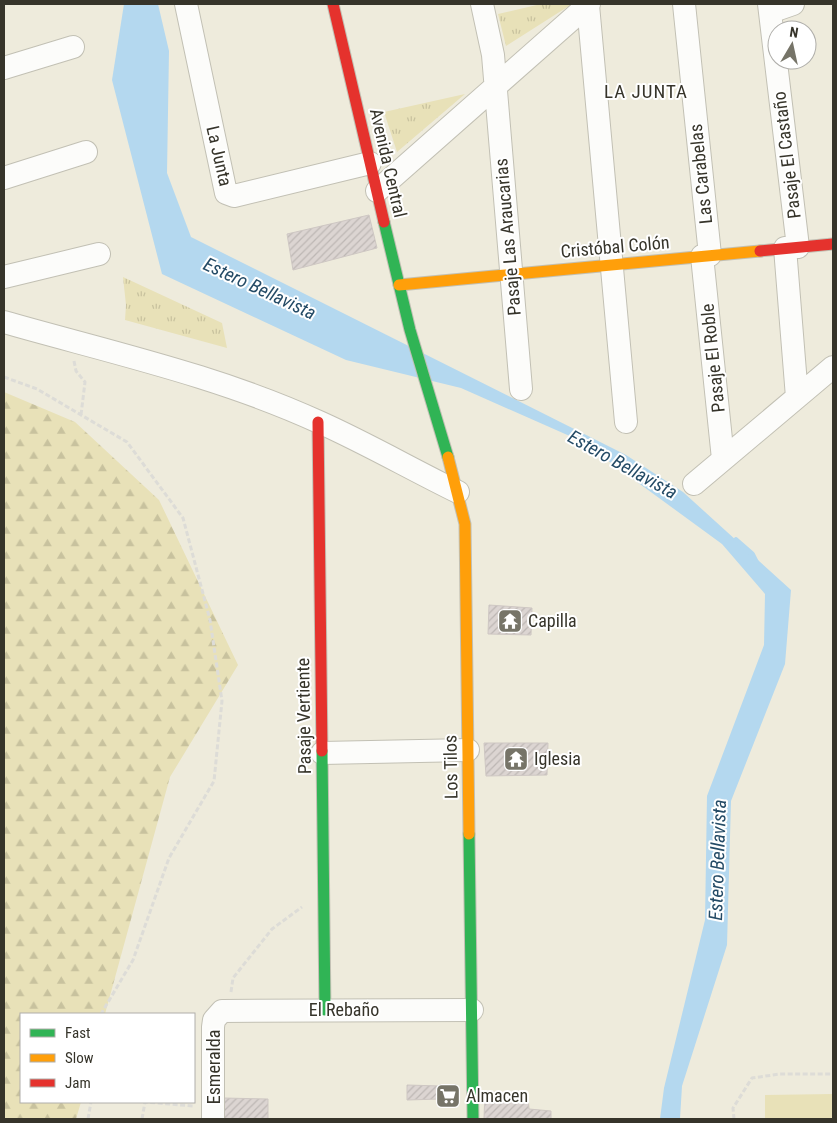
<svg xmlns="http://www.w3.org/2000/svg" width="837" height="1123" viewBox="0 0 837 1123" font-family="'Roboto Condensed',sans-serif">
	<defs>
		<pattern id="grass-tufts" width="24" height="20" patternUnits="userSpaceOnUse" patternTransform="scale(1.25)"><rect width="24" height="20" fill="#e8e1b8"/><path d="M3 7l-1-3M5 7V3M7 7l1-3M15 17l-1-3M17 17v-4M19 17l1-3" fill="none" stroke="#c8c29e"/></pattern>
		<pattern id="forest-firs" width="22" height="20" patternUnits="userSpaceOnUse" patternTransform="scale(1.25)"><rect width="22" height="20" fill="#e8e1b8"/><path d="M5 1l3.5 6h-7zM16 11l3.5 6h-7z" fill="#c8c29e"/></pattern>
		<pattern id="building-hatch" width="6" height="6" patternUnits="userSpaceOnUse" patternTransform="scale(1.25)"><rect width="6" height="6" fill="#dcd5d2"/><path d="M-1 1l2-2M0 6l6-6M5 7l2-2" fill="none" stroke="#bdb7b4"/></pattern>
	</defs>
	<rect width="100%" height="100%" fill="#eeebdc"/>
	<path fill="url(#grass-tufts)" d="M 541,4 L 572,4 L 506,46 L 498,14 Z
		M 465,94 L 397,152 L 384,112 Z
		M 123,277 L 222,323 L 227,348 L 125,320 L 126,305 Z"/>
	<path fill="url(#forest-firs)" d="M 4,392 L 75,422 L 159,500 L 238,665 L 170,777 L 105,1014 L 21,1014 L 21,1102 L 81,1102 L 76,1119 L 4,1119 Z"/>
	<path fill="#e8e1b8" d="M 833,1094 L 833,1119 L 765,1119 L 765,1095 Z"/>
	<path fill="#b4d8ef" d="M 124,4 L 158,4 L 169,51 L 167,173 L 191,237 L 626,455 L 683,492 L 791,590 L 785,664 L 731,801 L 727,945 L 682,1086 L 680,1119 L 660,1119 L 664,1088 L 705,920 L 707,796 L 764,645 L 765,594 L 722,544 L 581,441 L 461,388 L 346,360 L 162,274 L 112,80 Z"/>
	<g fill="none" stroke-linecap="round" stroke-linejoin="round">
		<path stroke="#b4d8ef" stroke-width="5.5" d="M 736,540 L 752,554 L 756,562"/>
	</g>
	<path fill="url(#building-hatch)" stroke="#cec7c3" d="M 369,215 L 377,248 L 293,270 L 287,234 Z
		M 489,605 L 532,608 L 531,635 L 488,634 Z
		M 484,743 L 548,743 L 547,775 L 486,776 Z
		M 407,1085 L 440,1086 L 440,1099 L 407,1100 Z
		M 485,1091 L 528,1096 L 529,1109 L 551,1111 L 551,1119 L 484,1119 Z
		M 223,1098 L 268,1099 L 268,1119 L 223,1119 Z"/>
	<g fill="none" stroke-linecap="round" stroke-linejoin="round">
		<defs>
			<path id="street" d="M 186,4 L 226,193 L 234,196 L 370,163
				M 482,4 L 493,55 L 521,389
				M 684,4 L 710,255
				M 769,4 L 798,247
				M 588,5 L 626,422
				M 770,12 L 793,4
				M 4,68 L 73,47
				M 4,178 L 86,152
				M 377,191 L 589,4
				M 785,248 L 797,397
				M 702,256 L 723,459
				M 4,277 L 99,254
				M 4,322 C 109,352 219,376 319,422 C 366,443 411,469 458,492
				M 694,484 L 833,367
				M 322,753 L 468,750
				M 213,1119 L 213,1027 L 214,1020 L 222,1011 L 472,1010"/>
			<path id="fast" d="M 384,222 L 410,330 L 448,457
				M 322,751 L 325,1010
				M 469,834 L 473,1119"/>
			<path id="slow" d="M 399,285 L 760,251
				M 448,457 L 465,524 L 469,834"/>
			<path id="jam" d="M 333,4 L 384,222
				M 760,251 L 833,244
				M 318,422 L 322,751"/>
		</defs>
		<use href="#street" stroke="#c2c0b4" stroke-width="24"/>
		<use href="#fast" stroke="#c2c0b4" stroke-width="13"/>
		<use href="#slow" stroke="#c2c0b4" stroke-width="13"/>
		<use href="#jam" stroke="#c2c0b4" stroke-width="13"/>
		<path stroke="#dddcd7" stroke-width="3" stroke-dasharray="5 2.5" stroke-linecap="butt" d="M 74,361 L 76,371 L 85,382 L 81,415
			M 4,377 L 37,389 L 127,442 L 183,518 L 210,620 L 222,701 L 214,781 L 169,858 L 133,960 L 101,1014
			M 231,992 L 233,978 L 272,929 L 302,907
			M 88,1119 L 91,1102
			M 142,1119 L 145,1102 L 193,1106
			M 734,1119 L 733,1108 L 752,1078 L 780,1074 L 833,1074"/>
		<use href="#street" stroke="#fcfcfa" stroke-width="22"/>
		<use href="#fast" stroke="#30b455" stroke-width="11"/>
		<use href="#slow" stroke="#ff9f0a" stroke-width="11"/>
		<use href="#jam" stroke="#e5322d" stroke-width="11"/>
	</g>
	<defs>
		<symbol id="temple-square" viewBox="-11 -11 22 22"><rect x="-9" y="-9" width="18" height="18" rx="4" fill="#767468" stroke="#fff"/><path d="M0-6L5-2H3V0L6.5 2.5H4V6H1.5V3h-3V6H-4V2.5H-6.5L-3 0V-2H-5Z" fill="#fff"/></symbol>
		<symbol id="supermarket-square" viewBox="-11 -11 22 22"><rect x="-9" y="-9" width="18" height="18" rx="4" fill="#767468" stroke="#fff"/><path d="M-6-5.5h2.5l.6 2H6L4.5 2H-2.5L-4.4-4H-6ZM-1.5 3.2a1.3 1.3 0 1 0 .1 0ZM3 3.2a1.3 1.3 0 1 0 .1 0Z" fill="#fff"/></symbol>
	</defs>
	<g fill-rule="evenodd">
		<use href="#temple-square" x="496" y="607" width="28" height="28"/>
		<use href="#temple-square" x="502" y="745" width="28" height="28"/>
		<use href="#supermarket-square" x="434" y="1082" width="28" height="28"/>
	</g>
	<g text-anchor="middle" stroke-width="4" stroke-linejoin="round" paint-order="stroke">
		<g font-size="18" fill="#36342a" stroke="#fff">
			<text transform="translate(787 155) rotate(-97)" y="6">Pasaje El Castaño</text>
			<text transform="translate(219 156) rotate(77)" y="6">La Junta</text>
			<text transform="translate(388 163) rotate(77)" y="6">Avenida Central</text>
			<text transform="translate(701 174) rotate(-96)" y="6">Las Carabelas</text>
			<text transform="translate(508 237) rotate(-95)" y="6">Pasaje Las Araucarias</text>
			<text transform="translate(615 247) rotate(-5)" y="6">Cristóbal Colón</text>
			<text transform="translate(713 358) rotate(-96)" y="6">Pasaje El Roble</text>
			<text transform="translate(304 716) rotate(-91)" y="6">Pasaje Vertiente</text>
			<text transform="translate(451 767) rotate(-91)" y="6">Los Tilos</text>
			<text x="344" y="1016">El Rebaño</text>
			<text transform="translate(214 1067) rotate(-90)" y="6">Esmeralda</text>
		</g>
		<g font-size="18" fill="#36342a" stroke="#fff" text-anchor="start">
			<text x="528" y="627">Capilla</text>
			<text x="534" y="765">Iglesia</text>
			<text x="466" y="1102">Almacen</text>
		</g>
		<g font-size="19" letter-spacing="1" fill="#36342a" stroke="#fff">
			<text x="646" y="98">LA JUNTA</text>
		</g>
		<g font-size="19" font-style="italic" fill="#244b66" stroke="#fff">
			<text transform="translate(260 288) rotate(25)" y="7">Estero Bellavista</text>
			<text transform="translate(623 464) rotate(29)" y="7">Estero Bellavista</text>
			<text transform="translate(717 860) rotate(-88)" y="7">Estero Bellavista</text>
		</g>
	</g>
	<rect width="837" height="1123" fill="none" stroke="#36342a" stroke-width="10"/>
	<rect x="20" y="1013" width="175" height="90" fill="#ffffff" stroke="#afaeaa"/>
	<rect x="30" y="1029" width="25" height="8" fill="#30b455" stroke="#afaeaa"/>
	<text x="65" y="1038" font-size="15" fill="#36342a">Fast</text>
	<rect x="30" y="1054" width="25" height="8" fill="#ff9f0a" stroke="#afaeaa"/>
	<text x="65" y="1063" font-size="15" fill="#36342a">Slow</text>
	<rect x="30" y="1079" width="25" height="8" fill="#e5322d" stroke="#afaeaa"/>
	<text x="65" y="1088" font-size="15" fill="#36342a">Jam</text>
	<g transform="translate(792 45) rotate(9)"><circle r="24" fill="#ffffff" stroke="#afaeaa"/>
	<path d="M0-4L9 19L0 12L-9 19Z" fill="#767468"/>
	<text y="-8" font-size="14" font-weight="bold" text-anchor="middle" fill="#36342a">N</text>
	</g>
</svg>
